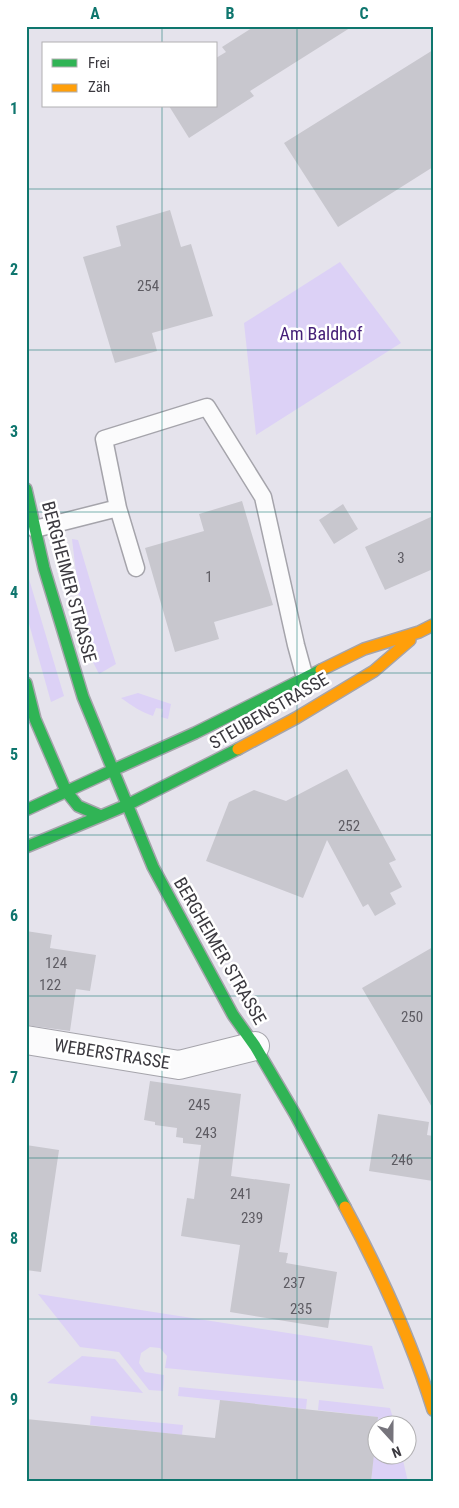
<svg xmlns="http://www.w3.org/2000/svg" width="459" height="1508" viewBox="0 0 459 1508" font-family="'Roboto Condensed',sans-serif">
	<rect width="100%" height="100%" fill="#e5e3ec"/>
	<path fill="#dcd1f6" d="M 340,262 L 401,343 L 256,435 L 244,323 Z
		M 72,539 L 78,540 L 98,607 L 116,664 L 99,674 L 89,654 L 82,624 Z
		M 26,569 L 64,696 L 51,702 L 26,613 Z
		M 138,693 L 171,704 L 168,719 L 161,717 L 163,709 L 156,708 L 153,716 C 141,712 131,705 121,698 Z
		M 38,1294 L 372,1346 L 384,1389 L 165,1368 L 167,1356 L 160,1348 L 150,1347 L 141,1353 L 139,1363 L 145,1372 L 164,1375 L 163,1391 L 149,1390 L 119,1352 L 80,1347 Z
		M 82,1356 L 115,1359 L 143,1393 L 47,1383 Z
		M 179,1387 L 307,1399 L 306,1409 L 178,1396 Z
		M 319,1400 L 390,1408 L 395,1425 L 377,1425 L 377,1417 L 318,1410 Z
		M 91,1416 L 183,1425 L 182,1435 L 90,1425 Z
		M 376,1428 L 376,1456 L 402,1456 L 408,1482 L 371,1482 Z"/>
	<path fill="#c8c7ce" d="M 255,26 L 353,26 L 250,91 L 254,96 L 189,138 L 169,106 L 216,106 L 216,58 L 226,52 L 222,47 Z
		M 433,50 L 433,167 L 338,227 L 284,143 Z
		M 170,210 L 181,247 L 191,244 L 213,316 L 152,333 L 157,351 L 115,363 L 83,257 L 121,246 L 116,226 Z
		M 242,501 L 273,605 L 214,622 L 219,639 L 175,652 L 145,548 L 204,531 L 199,514 Z
		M 343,504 L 358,529 L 334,544 L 319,520 Z
		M 433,516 L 433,569 L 385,590 L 365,547 Z
		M 347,769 L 396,860 L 389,863 L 402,887 L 390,893 L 396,904 L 375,916 L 368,904 L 363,907 L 327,840 L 303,898 L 206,861 L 229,802 L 254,790 L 286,801 Z
		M 26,931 L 52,935 L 50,948 L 96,955 L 90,991 L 76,989 L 70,1031 L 26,1025 Z
		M 433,947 L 433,1109 L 362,988 Z
		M 150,1081 L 241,1094 L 231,1176 L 290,1184 L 279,1252 L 288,1253 L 286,1263 L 337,1272 L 328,1328 L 230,1312 L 240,1245 L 181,1236 L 187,1198 L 194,1199 L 201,1145 L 183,1143 L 183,1138 L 176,1137 L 177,1128 L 155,1125 L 155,1122 L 144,1120 Z
		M 378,1114 L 429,1122 L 427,1135 L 433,1136 L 433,1181 L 369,1171 Z
		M 26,1145 L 59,1150 L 41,1272 L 26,1270 Z
		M 220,1400 L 378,1417 L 371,1482 L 26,1482 L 26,1419 L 215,1438 Z"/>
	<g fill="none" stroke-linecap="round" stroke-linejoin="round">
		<defs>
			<path id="lane" d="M 35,529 L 118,508
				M 136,568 L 118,508 L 104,439 L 207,407 L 263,497 L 296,645 L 305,678"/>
			<path id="street" d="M 26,1040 L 179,1065 L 255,1046"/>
			<path id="fast" d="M 26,489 L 44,568 L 83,697 L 113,770 L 195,733 L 321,670
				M 26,683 L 35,719 L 66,791 L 78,806 L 101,816 L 127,805 L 238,749
				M 26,810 L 113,770 L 153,867 L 233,1015 L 255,1046 L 295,1114 L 345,1207
				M 26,847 L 101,816"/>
			<path id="slow" d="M 321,670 L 364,649 L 419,632 L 433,625
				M 238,749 L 296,718 L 374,671 L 410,640
				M 345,1207 C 380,1272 411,1339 433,1410"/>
		</defs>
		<use href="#lane" stroke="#a5a4ab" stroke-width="19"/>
		<use href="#street" stroke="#a5a4ab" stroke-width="30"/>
		<use href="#fast" stroke="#a5a4ab" stroke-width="14"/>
		<use href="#slow" stroke="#a5a4ab" stroke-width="14"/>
		<use href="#lane" stroke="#fbfbfc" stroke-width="16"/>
		<use href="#street" stroke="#fbfbfc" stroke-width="28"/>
		<use href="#fast" stroke="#30b455" stroke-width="11"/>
		<use href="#slow" stroke="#ff9f0a" stroke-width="11"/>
	</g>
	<path fill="none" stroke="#0f766e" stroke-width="1" stroke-opacity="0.55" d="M 162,26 L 162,44M 297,26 L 297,1482M 162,106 L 162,1482M 26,189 L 433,189M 26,350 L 433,350M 26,512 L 433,512M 26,673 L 433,673M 26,835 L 433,835M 26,996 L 433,996M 26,1158 L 433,1158M 26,1319 L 433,1319"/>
	<g text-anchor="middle" stroke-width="5" stroke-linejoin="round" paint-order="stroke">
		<g font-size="15" fill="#5e5c63">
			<text x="148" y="291">254</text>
			<text x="401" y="563">3</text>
			<text x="209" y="582">1</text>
			<text x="349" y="831">252</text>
			<text x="56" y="968">124</text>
			<text x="50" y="990">122</text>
			<text x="412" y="1022">250</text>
			<text x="199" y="1110">245</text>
			<text x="206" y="1138">243</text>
			<text x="402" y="1165">246</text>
			<text x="241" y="1199">241</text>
			<text x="252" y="1223">239</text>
			<text x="294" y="1288">237</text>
			<text x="301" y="1314">235</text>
		</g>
		<g font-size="18" fill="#452078" stroke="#fff">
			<text x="321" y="340">Am Baldhof</text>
		</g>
		<g font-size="18" fill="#3b393f" stroke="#fff">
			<text transform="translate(69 582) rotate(75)" y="6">BERGHEIMER STRASSE</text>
			<text transform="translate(269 711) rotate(-30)" y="6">STEUBENSTRASSE</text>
			<text transform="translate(220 951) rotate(60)" y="6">BERGHEIMER STRASSE</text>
			<text transform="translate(112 1054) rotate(9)" y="6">WEBERSTRASSE</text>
		</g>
	</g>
	<rect width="459" height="1508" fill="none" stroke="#ffffff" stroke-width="55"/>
	<rect x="42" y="42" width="175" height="65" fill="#ffffff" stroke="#b1b0b2"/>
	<rect x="52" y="59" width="25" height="8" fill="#30b455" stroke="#b1b0b2"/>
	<text x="88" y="68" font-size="15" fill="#3b393f">Frei</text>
	<rect x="52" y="84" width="25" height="8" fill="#ff9f0a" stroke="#b1b0b2"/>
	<text x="88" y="92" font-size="15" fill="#3b393f">Zäh</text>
	<g transform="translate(392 1440) rotate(159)"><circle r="24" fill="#ffffff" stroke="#b1b0b2"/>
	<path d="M0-4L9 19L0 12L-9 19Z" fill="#76747c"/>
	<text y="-8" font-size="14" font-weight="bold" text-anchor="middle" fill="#3b393f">N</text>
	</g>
	<rect x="28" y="28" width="404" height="1452" fill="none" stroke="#0f766e" stroke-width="2"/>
	<g font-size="16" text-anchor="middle" font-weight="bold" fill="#0f766e">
		<text x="95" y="19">A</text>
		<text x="230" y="19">B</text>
		<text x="364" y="19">C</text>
		<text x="14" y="114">1</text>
		<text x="14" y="275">2</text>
		<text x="14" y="437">3</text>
		<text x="14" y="598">4</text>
		<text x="14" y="760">5</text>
		<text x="14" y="921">6</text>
		<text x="14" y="1083">7</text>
		<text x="14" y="1244">8</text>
		<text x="14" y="1405">9</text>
	</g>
</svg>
